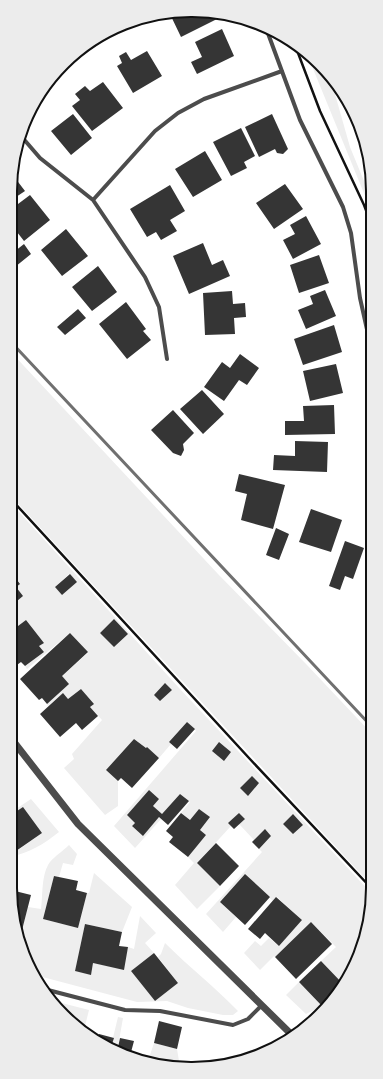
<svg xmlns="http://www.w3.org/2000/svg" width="383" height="1079" viewBox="0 0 383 1079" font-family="'Archivo Narrow',sans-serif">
	<rect width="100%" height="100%" fill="#fff"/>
	<path fill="#eee" fill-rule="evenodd" d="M 307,54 L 329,73 L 350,147 L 371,198 L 372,213 Z
		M 10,351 L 218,574 L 307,665 L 373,735 L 373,887 L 10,495 Z
		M 10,502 L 180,689 L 372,894 L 367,934 L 342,989 L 330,1001 L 329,1000 L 344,985 L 321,961 L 336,947 L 311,922 L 275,957 L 274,956 L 260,970 L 244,953 L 255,941 L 261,946 L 269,938 L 279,946 L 302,920 L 277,897 L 273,901 L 244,875 L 220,902 L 236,917 L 223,932 L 206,914 L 262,852 L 259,849 L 271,836 L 265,830 L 254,840 L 239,824 L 244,819 L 239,813 L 229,823 L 231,826 L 197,863 L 220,886 L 197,909 L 175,885 L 194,863 L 188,857 L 206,835 L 200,830 L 210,817 L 199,809 L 190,820 L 181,813 L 190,802 L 180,794 L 162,814 L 153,806 L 158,799 L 149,790 L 127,815 L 135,823 L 132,826 L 143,836 L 159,817 L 161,819 L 135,848 L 114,826 L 196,731 L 187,722 L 169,742 L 171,744 L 159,758 L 147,747 L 146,748 L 134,739 L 106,770 L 118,781 L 118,806 L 105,815 L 64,768 L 74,759 L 72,754 L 102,720 L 90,707 L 93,704 L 81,689 L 68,699 L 63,693 L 48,706 L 47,704 L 62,676 L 88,653 L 70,633 L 27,669 L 25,666 L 44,652 L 39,646 L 44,643 L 26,620 L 10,632 L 10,625 L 13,623 L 10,619 L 10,614 L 14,610 L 11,606 L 16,587 L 20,583 L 12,573 L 10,574 ZM 69,574 L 77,582 L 62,595 L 56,586 ZM 114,619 L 128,634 L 114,647 L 100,633 ZM 293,814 L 303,825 L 293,834 L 283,824 Z
		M 31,799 L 59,832 C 44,844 29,853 10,857 L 10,843 L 17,851 L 42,833 L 10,813 Z
		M 69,845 L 77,854 L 73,865 L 63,863 L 59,877 L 54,876 L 43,919 L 78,928 L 87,893 L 89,893 L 94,873 L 132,907 L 122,932 L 85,924 L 75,971 L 91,974 L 93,963 L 123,969 L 128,947 L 134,949 L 140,916 L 156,933 L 145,943 L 154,953 L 131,971 L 155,1001 L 178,983 L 158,957 L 161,954 L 165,943 C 189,967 215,987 238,1011 L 233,1015 L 223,1015 L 188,1008 L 167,1001 L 137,1002 L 35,975 L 24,957 L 19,933 L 21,933 L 28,907 L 41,909 C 43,895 41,874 50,862 C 55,856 63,851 69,845 Z
		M 299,982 L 322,1006 L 306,1014 L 286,995 Z
		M 50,1000 L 89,1010 L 84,1030 L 55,1007 Z
		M 118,1017 L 123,1018 L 117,1052 L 110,1050 Z
		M 154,1043 L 177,1049 L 179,1061 L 183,1067 L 171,1067 L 148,1061 Z"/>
	<path fill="#353535" d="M 169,12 L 220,15 L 221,17 L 181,37 Z
		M 222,29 L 234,56 L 197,74 L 191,62 L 202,57 L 195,42 Z
		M 147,51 L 162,76 L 133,93 L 117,66 L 122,63 L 119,56 L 126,52 L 131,60 Z
		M 103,82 L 123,108 L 92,131 L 72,106 L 80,100 L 75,94 L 85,86 L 90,91 Z
		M 73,114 L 92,138 L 71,155 L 51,131 Z
		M 272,114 L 288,149 L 283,154 L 277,153 L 275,149 L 259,157 L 245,127 Z
		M 241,128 L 255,156 L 244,162 L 247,168 L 231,176 L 213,142 Z
		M 205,151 L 222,180 L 193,197 L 175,169 Z
		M 12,174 L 25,191 L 10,201 L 10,192 Z
		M 285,184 L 303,209 L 274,229 L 256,203 Z
		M 170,185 L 185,211 L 170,220 L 177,231 L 161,240 L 156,232 L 147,237 L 130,209 Z
		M 30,195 L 50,220 L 24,241 L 10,223 L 10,210 Z
		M 306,216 L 321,244 L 293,259 L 283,240 L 295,234 L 290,225 Z
		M 66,229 L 88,256 L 62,276 L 41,250 Z
		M 203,243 L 212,265 L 223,260 L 230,276 L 189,294 L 173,256 Z
		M 24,244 L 31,254 L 10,271 L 10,255 Z
		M 319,255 L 329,283 L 299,293 L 290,265 Z
		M 98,266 L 117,292 L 92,311 L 72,287 Z
		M 325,290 L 336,316 L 306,329 L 298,310 L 313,304 L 310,296 Z
		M 232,291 L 233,304 L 245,303 L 246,317 L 234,318 L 235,334 L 205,335 L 203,293 Z
		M 126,302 L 146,329 L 143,331 L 151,340 L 127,359 L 99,324 Z
		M 78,309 L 86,318 L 65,335 L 57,327 Z
		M 334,325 L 342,352 L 303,365 L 294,339 Z
		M 240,354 L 259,368 L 247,385 L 239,380 L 224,401 L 204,387 L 222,362 L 230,368 Z
		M 336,364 L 343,393 L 310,401 L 303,371 Z
		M 202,390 L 224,414 L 203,434 L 180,409 Z
		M 334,405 L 335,434 L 285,435 L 285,421 L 304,421 L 303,406 Z
		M 173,410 L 194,433 L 183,444 L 184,450 L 181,456 L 173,453 L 151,430 Z
		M 295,441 L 328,442 L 327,472 L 273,470 L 274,455 L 295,456 Z
		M 239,474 L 285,485 L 273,529 L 241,520 L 247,494 L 235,491 Z
		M 311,509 L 342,520 L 331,552 L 299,542 Z
		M 276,528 L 289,534 L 279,560 L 266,555 Z
		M 345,541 L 364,548 L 353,579 L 345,576 L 340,590 L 329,586 Z
		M 12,573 L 20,584 L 16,587 L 23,596 L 11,606 L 14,610 L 10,614 L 10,574 Z
		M 70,574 L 77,582 L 62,595 L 55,587 Z
		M 114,619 L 128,634 L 114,647 L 100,633 Z
		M 26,620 L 44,643 L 39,646 L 44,652 L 25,666 L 21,662 L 10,670 L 10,632 Z
		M 70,633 L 88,652 L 62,676 L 69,684 L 47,704 L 42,698 L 39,700 L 20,679 Z
		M 165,683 L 172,690 L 160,701 L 154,695 Z
		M 81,689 L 94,704 L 90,707 L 98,716 L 82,730 L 76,723 L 60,737 L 40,714 L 63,693 L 68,699 Z
		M 187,722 L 195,729 L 177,749 L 169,742 Z
		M 134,739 L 146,748 L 147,747 L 159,758 L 132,788 L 121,778 L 118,781 L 106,770 Z
		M 219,742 L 231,752 L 224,761 L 212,751 Z
		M 252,776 L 259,783 L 248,796 L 240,788 Z
		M 149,790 L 159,799 L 153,806 L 162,814 L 180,794 L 189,801 L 168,825 L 159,817 L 143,836 L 132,826 L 135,823 L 127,815 Z
		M 23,807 L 42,833 L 16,851 L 10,843 L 10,813 L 11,815 Z
		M 199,809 L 210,817 L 200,830 L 206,835 L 188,857 L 169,842 L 173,837 L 166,831 L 181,813 L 190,820 Z
		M 239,813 L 245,819 L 234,829 L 228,823 Z
		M 293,814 L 303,825 L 293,834 L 283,824 Z
		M 265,829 L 271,836 L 259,849 L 252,842 Z
		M 216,843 L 239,866 L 220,886 L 197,863 Z
		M 245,874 L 270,897 L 245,925 L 220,902 Z
		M 54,876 L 78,881 L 76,890 L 87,893 L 78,928 L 43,919 Z
		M 11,890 L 31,895 L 21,934 L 19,933 Z
		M 276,897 L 302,920 L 279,946 L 265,933 L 260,939 L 248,929 Z
		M 311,922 L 332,944 L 296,979 L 275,957 Z
		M 85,924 L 122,932 L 119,946 L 128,947 L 124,970 L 93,963 L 91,975 L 75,971 Z
		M 154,953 L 178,983 L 155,1001 L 131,971 Z
		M 321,961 L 344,985 L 322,1006 L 299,982 Z
		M 159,1021 L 182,1027 L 177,1049 L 154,1043 Z
		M 99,1034 L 114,1038 L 110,1050 L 97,1040 Z
		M 120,1038 L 134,1041 L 130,1056 L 117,1052 Z"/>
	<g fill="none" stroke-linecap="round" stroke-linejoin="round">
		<path stroke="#111" stroke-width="2.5" d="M 295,45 L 320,111 L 364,205 L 372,226
			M 10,498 L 249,758 L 373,890"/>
		<path stroke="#4c4c4c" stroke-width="4" d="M 266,28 L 300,120 L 343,207 L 351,233 L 360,298 L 372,352
			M 21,136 L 40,158 L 93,200 L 145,277 L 159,307 L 167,359
			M 93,200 L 155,131 L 178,113 L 204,99 L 282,71
			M 372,426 L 372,429
			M 44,989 L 125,1010 L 160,1011 L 233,1025 L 248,1019 L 261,1006"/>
		<path stroke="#4c4c4c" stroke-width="7" d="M 10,737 L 78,824 L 294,1037"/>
		<path stroke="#707070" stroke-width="3" d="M 10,341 L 373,728"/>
	</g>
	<path d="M0 0H383V1079H0ZM191 17H192A174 174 0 0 1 366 191V888A174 174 0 0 1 192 1062H191A174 174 0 0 1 17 888V191A174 174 0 0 1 191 17Z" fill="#ececec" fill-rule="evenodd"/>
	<path fill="none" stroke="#111" stroke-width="2" d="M191 17H192A174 174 0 0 1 366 191V888A174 174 0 0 1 192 1062H191A174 174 0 0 1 17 888V191A174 174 0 0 1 191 17Z"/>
</svg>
